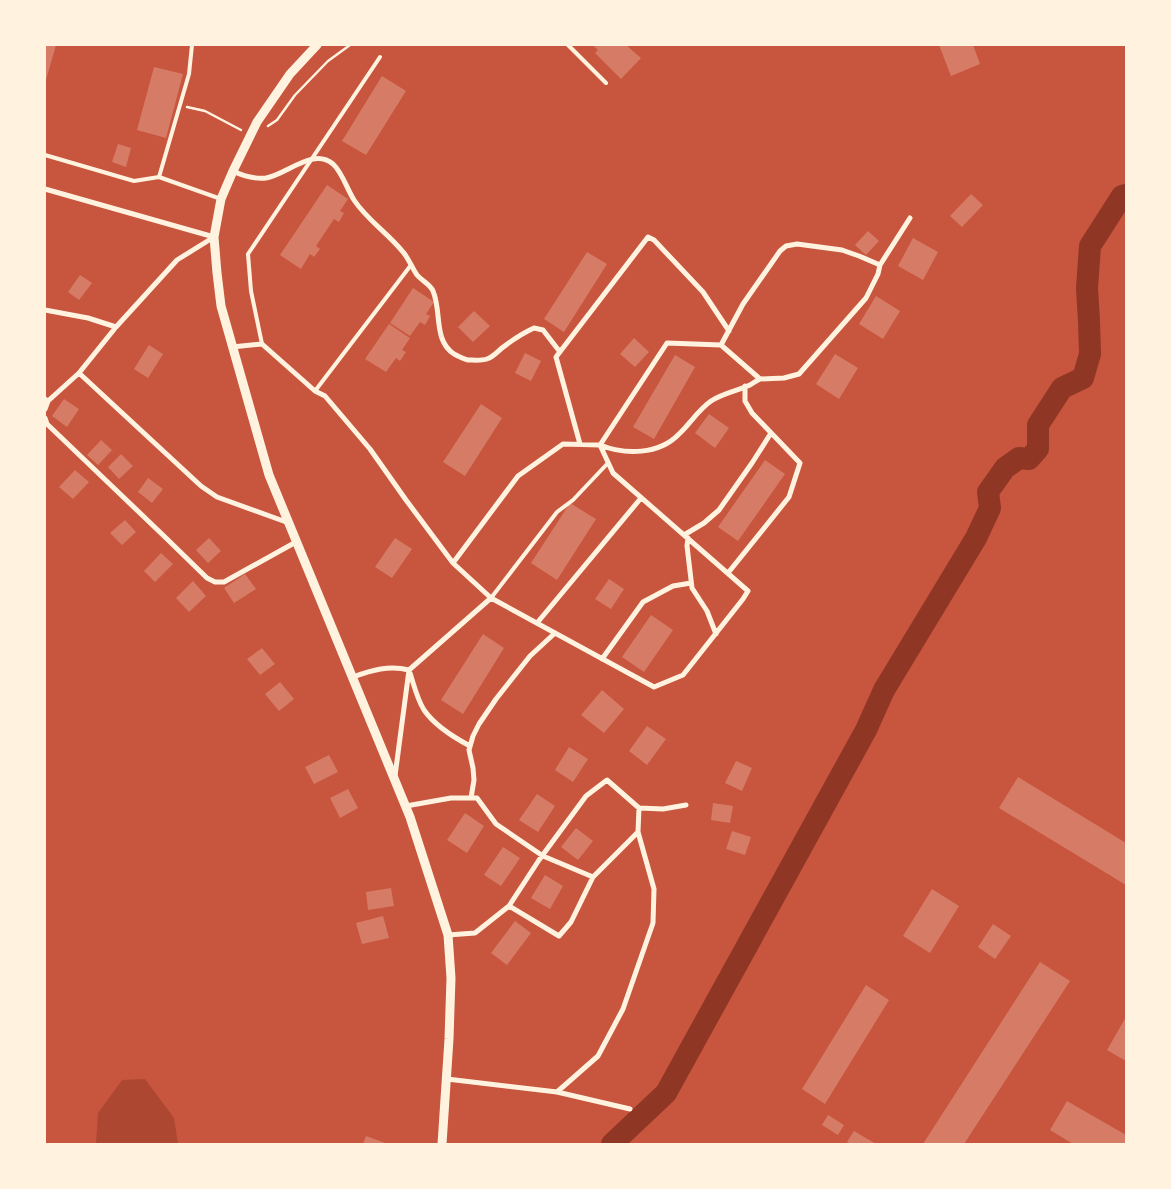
<svg xmlns="http://www.w3.org/2000/svg" width="1171" height="1189" viewBox="0 0 1171 1189" font-family="Lato,sans-serif">
	<rect width="100%" height="100%" fill="#c8553d"/>
	<path fill="#ae4732" d="M 145,1079 L 174,1118 L 178,1144 L 96,1144 L 98,1113 L 122,1080 Z"/>
	<g fill="none" stroke-linecap="round" stroke-linejoin="round">
		<path stroke="#8f3625" stroke-width="22" d="M 612,1144 L 666,1093 L 866,730 L 884,690 L 976,538 L 990,508 L 988,492 L 1005,468 L 1019,458 L 1029,459 L 1038,449 L 1038,425 L 1062,388 L 1083,378 L 1090,354 L 1089,321 L 1087,288 L 1090,246 L 1122,196 L 1126,195"/>
	</g>
	<path fill="#d67c66" d="M 45,45 L 56,45 L 46,80 L 45,80 Z
		M 593,45 L 626,45 L 641,58 L 621,79 L 595,53 L 598,50 Z
		M 939,45 L 973,45 L 980,64 L 951,76 Z
		M 154,67 L 183,74 L 166,138 L 137,130 Z
		M 382,76 L 406,91 L 366,155 L 342,141 Z
		M 118,144 L 131,148 L 126,167 L 112,162 Z
		M 327,185 L 348,199 L 340,211 L 344,213 L 339,222 L 334,219 L 316,246 L 320,249 L 314,257 L 310,254 L 301,269 L 280,255 Z
		M 971,194 L 983,205 L 962,227 L 950,216 Z
		M 868,231 L 879,241 L 866,255 L 855,245 Z
		M 913,238 L 938,252 L 923,280 L 898,266 Z
		M 587,252 L 607,264 L 564,332 L 544,319 Z
		M 80,275 L 92,283 L 79,300 L 68,292 Z
		M 413,288 L 434,302 L 426,314 L 430,316 L 425,325 L 420,322 L 410,336 L 390,323 Z
		M 876,296 L 900,311 L 883,339 L 859,324 Z
		M 474,311 L 490,326 L 473,342 L 458,327 Z
		M 389,324 L 410,338 L 402,350 L 406,352 L 400,361 L 396,358 L 386,372 L 365,359 Z
		M 634,338 L 649,352 L 635,367 L 620,354 Z
		M 149,345 L 163,354 L 148,378 L 134,369 Z
		M 525,353 L 541,361 L 531,381 L 515,373 Z
		M 835,354 L 858,368 L 839,399 L 816,384 Z
		M 675,355 L 695,367 L 654,439 L 633,427 Z
		M 64,399 L 79,409 L 67,427 L 52,416 Z
		M 481,404 L 502,418 L 465,476 L 443,462 Z
		M 709,414 L 729,428 L 715,448 L 695,433 Z
		M 101,440 L 112,450 L 98,465 L 87,455 Z
		M 121,454 L 133,466 L 119,479 L 108,467 Z
		M 765,460 L 785,474 L 738,541 L 718,527 Z
		M 75,470 L 89,482 L 73,499 L 59,487 Z
		M 148,478 L 163,489 L 152,503 L 138,492 Z
		M 570,503 L 596,519 L 557,580 L 531,563 Z
		M 125,520 L 136,532 L 122,545 L 110,533 Z
		M 209,538 L 221,551 L 208,563 L 196,550 Z
		M 395,538 L 412,549 L 392,578 L 375,567 Z
		M 161,553 L 173,564 L 155,582 L 144,571 Z
		M 245,574 L 256,589 L 234,603 L 224,588 Z
		M 609,579 L 624,589 L 611,609 L 595,599 Z
		M 193,581 L 206,596 L 189,612 L 176,598 Z
		M 651,615 L 673,630 L 644,672 L 622,657 Z
		M 483,634 L 504,648 L 463,714 L 441,700 Z
		M 262,648 L 275,664 L 260,675 L 247,659 Z
		M 280,682 L 294,699 L 279,711 L 265,694 Z
		M 602,690 L 624,709 L 604,733 L 581,715 Z
		M 647,726 L 666,739 L 647,765 L 629,751 Z
		M 569,747 L 588,759 L 573,782 L 555,770 Z
		M 329,755 L 338,772 L 314,784 L 305,767 Z
		M 736,761 L 752,768 L 742,791 L 725,783 Z
		M 1018,777 L 1126,843 L 1126,885 L 999,808 Z
		M 348,789 L 358,808 L 340,818 L 330,798 Z
		M 537,794 L 555,806 L 538,832 L 519,820 Z
		M 713,803 L 733,806 L 730,823 L 711,820 Z
		M 465,813 L 484,826 L 467,853 L 447,840 Z
		M 576,828 L 593,841 L 578,860 L 561,847 Z
		M 732,831 L 751,837 L 745,855 L 726,849 Z
		M 503,847 L 520,858 L 501,886 L 484,875 Z
		M 545,875 L 563,886 L 550,909 L 531,898 Z
		M 391,888 L 394,906 L 368,910 L 366,892 Z
		M 932,889 L 959,906 L 930,953 L 903,936 Z
		M 383,916 L 389,938 L 362,944 L 356,923 Z
		M 515,921 L 531,933 L 507,965 L 491,953 Z
		M 993,924 L 1011,936 L 995,959 L 978,947 Z
		M 1040,962 L 1070,981 L 964,1144 L 923,1144 Z
		M 866,985 L 889,1000 L 825,1104 L 802,1089 Z
		M 1126,1017 L 1126,1061 L 1107,1050 Z
		M 1067,1101 L 1126,1135 L 1126,1144 L 1073,1144 L 1050,1130 Z
		M 828,1115 L 844,1125 L 838,1135 L 822,1125 Z
		M 854,1131 L 876,1144 L 851,1144 L 847,1142 Z
		M 366,1136 L 388,1144 L 363,1144 Z"/>
	<g fill="none" stroke-linecap="round" stroke-linejoin="round">
		<path stroke="#fff3e0" stroke-width="2.5" d="M 187,107 L 205,111 L 241,130
			M 268,126 L 277,120 L 295,95 L 328,61 L 350,45"/>
		<path stroke="#fff3e0" stroke-width="4" d="M 192,45 L 189,74 L 159,177 L 221,199
			M 568,45 L 606,83
			M 45,155 L 134,181 L 159,177
			M 262,344 L 251,291 L 248,254 L 380,57
			M 315,391 L 411,265
			M 491,598 L 557,512 L 573,500 L 608,463"/>
		<path stroke="#fff3e0" stroke-width="5" d="M 233,171 C 243,176 254,179 266,178 C 286,175 313,147 333,164 C 342,172 347,189 354,200 C 367,220 388,233 403,252 C 409,259 412,268 417,275 C 422,281 430,284 433,291 C 442,312 433,340 454,354 C 458,356 463,359 468,360 C 473,360 481,361 487,359 C 493,357 497,352 502,348 C 511,341 523,333 534,328 L 543,330 L 560,352
			M 45,189 L 214,237
			M 45,310 L 88,318 L 116,327
			M 721,345 L 743,304 L 780,251 L 786,246 L 797,244 L 842,250 L 859,256 L 880,265
			M 232,347 L 262,344 L 315,391 L 325,396 L 370,449 L 406,500 L 453,563
			M 79,373 L 201,486 L 217,497 L 289,523
			M 45,399 L 48,401 L 79,373 L 116,327 L 177,260 L 214,237
			M 45,409 L 48,401
			M 45,418 L 47,424 L 166,538 L 207,578 L 215,582 L 224,582 L 296,542
			M 580,444 L 556,357 L 648,237 L 654,240 L 703,292 L 729,331
			M 600,445 C 625,455 659,455 679,434 C 690,424 698,410 711,401 C 723,393 737,391 750,385 C 753,383 756,381 760,379
			M 684,535 L 704,523 L 719,510 L 752,463 L 771,433
			M 688,538 L 687,546 L 692,588 L 707,611 L 716,634
			M 728,573 L 789,497 L 800,463 L 752,413 L 745,401 L 745,386
			M 491,598 L 654,687 L 683,675 L 743,599 L 748,591 L 613,473 L 600,445
			M 537,623 L 641,498
			M 602,659 L 643,602 L 673,586 L 691,583
			M 409,670 L 491,598 L 453,563 L 518,476 L 563,444 L 600,445 L 667,343 L 721,345 L 760,379 L 784,378 L 799,374 L 866,298 L 878,274 L 880,265 L 910,218
			M 410,673 C 414,685 417,699 424,710 C 435,726 453,737 470,746
			M 353,677 C 372,670 389,665 409,670
			M 395,776 L 409,670
			M 471,798 L 474,780 L 473,768 L 469,750 L 473,736 L 479,724 L 496,699 L 530,656 L 555,633
			M 406,806 L 451,798 L 477,798 L 496,824 L 543,856 L 593,877
			M 509,906 L 559,936 L 571,922 L 593,877 L 638,832 L 639,808
			M 448,935 L 475,933 L 509,906 L 539,860 L 586,796 L 607,780 L 639,808 L 663,809 L 686,805
			M 447,1079 L 557,1092 L 630,1109
			M 557,1092 L 598,1056 L 623,1009 L 653,923 L 654,889 L 638,832"/>
		<path stroke="#fff3e0" stroke-width="9" d="M 317,45 L 290,74 L 257,122 L 233,171 L 221,199 L 214,237 L 217,273 L 221,306 L 269,475 L 410,817 L 448,935 L 451,978 L 449,1039 L 442,1144"/>
	</g>
	<rect width="1171" height="1189" fill="none" stroke="#fff3e0" stroke-width="92"/>
</svg>
